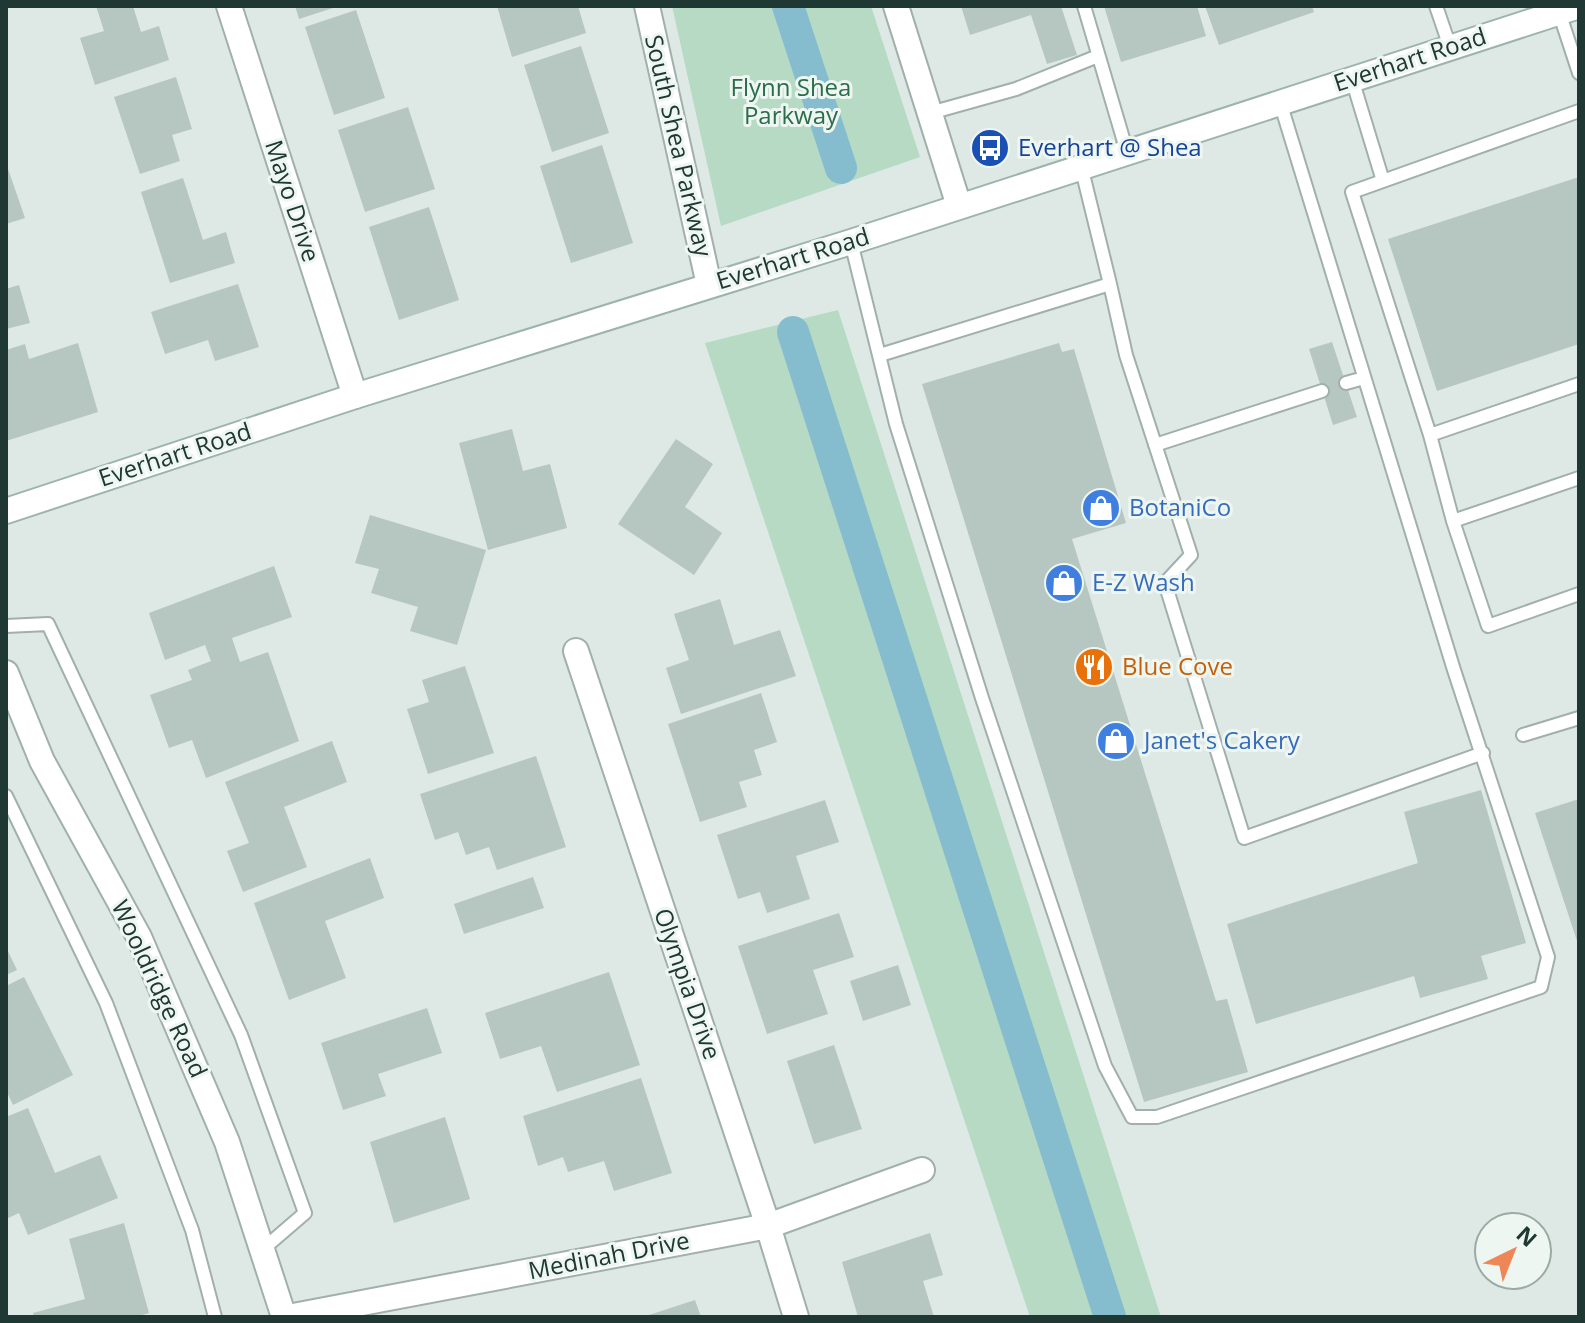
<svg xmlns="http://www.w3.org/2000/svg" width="1585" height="1323" viewBox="0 0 1585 1323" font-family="'Open Sans',sans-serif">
	<rect width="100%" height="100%" fill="#dee9e5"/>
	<path fill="#b6dac3" d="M 672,6 L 871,6 L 920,157 L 721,226 Z
		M 838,310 L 1161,1317 L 1030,1317 L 705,343 Z"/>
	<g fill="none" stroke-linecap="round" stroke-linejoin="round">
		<path stroke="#86bdce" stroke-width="32" d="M 788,6 L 841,168
			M 793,332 L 1110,1317"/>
	</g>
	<path fill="#b6c6c1" d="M 96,6 L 123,8 L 133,6 L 141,32 L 159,26 L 169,60 L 95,85 L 80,38 L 104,31 Z
		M 295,6 L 336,6 L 336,7 L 299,19 Z
		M 497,6 L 561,6 L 562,8 L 578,6 L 586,33 L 512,57 Z
		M 961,6 L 1061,6 L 1077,55 L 1047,64 L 1031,15 L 970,35 Z
		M 1104,6 L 1197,6 L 1206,36 L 1121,62 Z
		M 1205,6 L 1312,6 L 1314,12 L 1219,45 Z
		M 356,10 L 385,98 L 334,115 L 305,27 Z
		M 581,46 L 609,133 L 552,152 L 524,65 Z
		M 176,77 L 192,129 L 172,135 L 180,161 L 140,174 L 114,97 Z
		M 408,107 L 435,189 L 365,212 L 338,130 Z
		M 602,145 L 633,243 L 571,263 L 540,166 Z
		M 6,163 L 25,218 L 6,224 Z
		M 1579,177 L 1579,344 L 1437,391 L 1388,239 Z
		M 183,178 L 203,240 L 226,232 L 235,263 L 170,283 L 141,192 Z
		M 429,207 L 459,300 L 399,320 L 369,227 Z
		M 238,284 L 259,347 L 215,361 L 208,340 L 165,354 L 151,312 Z
		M 19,285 L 30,323 L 6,329 L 6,289 Z
		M 1332,342 L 1357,417 L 1333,425 L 1309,349 Z
		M 78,343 L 98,412 L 6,441 L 6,350 L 25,344 L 29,359 Z
		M 1059,343 L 1062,352 L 1074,349 L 1126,523 L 1072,539 L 1216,1001 L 1227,999 L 1248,1072 L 1144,1102 L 922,384 Z
		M 512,429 L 523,471 L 550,464 L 567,528 L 488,550 L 459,443 Z
		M 676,439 L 713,464 L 685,507 L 722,533 L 694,575 L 618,524 Z
		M 370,515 L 486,550 L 457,645 L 410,631 L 418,607 L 371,593 L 379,569 L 355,563 Z
		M 274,566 L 292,617 L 232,638 L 240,662 L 268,652 L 299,741 L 206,778 L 192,740 L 169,748 L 150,695 L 192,680 L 188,670 L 211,661 L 205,645 L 165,660 L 149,613 Z
		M 720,599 L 734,645 L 780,630 L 796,676 L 681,714 L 666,668 L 689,660 L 674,614 Z
		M 465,666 L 494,753 L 428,774 L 407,709 L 429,702 L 422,680 Z
		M 761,693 L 777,742 L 754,750 L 762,775 L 739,782 L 747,807 L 700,822 L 668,724 Z
		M 332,741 L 347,782 L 284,807 L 307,867 L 243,892 L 227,851 L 249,843 L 225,782 Z
		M 536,756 L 566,847 L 497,870 L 489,847 L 466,855 L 458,832 L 435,840 L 420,794 Z
		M 1481,790 L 1526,943 L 1481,956 L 1488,979 L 1420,998 L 1414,976 L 1256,1024 L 1227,924 L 1418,863 L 1404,812 Z
		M 1579,799 L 1579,944 L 1578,944 L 1535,813 Z
		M 825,800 L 839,842 L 796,856 L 810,899 L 767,913 L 760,892 L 738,899 L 717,835 Z
		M 370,858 L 384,898 L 325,921 L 346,978 L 289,1000 L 254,903 Z
		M 533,877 L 544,908 L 464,934 L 454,904 Z
		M 839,913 L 854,957 L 813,970 L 828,1014 L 767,1034 L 738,946 Z
		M 6,947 L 17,970 L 6,975 Z
		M 898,965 L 911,1005 L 863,1021 L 850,981 Z
		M 609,972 L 640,1065 L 557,1092 L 541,1046 L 500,1059 L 485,1013 Z
		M 24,977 L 73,1075 L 13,1105 L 6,1090 L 6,986 Z
		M 427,1008 L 442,1053 L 378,1074 L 386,1096 L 343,1110 L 321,1043 Z
		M 834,1045 L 862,1129 L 814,1144 L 787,1061 Z
		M 641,1078 L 672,1173 L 614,1191 L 604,1161 L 568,1172 L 563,1157 L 538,1166 L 523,1116 Z
		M 28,1108 L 55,1173 L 100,1155 L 118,1198 L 28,1235 L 19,1213 L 6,1219 L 6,1117 Z
		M 445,1117 L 470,1199 L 394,1223 L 370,1142 Z
		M 124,1223 L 149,1313 L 135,1317 L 34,1317 L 33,1313 L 85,1299 L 69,1239 Z
		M 930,1233 L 943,1275 L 923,1281 L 934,1317 L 858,1317 L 842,1262 Z
		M 695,1300 L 701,1317 L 646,1317 L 646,1316 Z"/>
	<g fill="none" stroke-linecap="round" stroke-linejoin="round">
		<defs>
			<path id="service" d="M 1084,6 L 1127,152
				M 1436,6 L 1450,47
				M 1559,12 L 1579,73
				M 1352,79 L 1383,181
				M 1579,111 L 1352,192 L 1430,435 L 1453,521 L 1579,478
				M 930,113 L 1016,89 L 1098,56
				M 851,242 L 896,424 L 982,698 L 1105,1066 L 1132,1117 L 1157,1117 L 1541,987 L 1548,957 L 1454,670 L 1280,102
				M 1110,284 L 1126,355 L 1191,555 L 1165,583 L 1244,838 L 1483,753
				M 880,355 L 1110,284 L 1081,166
				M 1346,383 L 1364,378
				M 1430,435 L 1579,384
				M 1155,445 L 1322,391
				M 1453,521 L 1488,626 L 1579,594
				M 6,626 L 48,624 L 241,1035 L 305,1213 L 262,1250
				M 1523,735 L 1579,718
				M 6,796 L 106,1003 L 192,1230 L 215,1317"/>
			<path id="minor" d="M 229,6 L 355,396
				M 576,651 L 768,1226 L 796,1317
				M 288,1317 L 768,1226 L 922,1170"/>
			<path id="tertiary" d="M 647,6 L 709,285
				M 896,6 L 959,206
				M 6,673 L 42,761 L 139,937 L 227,1142 L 284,1317"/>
			<path id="secondary" d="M 6,511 L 355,396 L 851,242 L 1579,6"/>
		</defs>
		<use href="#service" stroke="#a1b0ac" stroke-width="16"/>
		<use href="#minor" stroke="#a1b0ac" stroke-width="28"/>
		<use href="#tertiary" stroke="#a1b0ac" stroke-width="28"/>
		<use href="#secondary" stroke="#9db4ae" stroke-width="28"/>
		<use href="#service" stroke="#fff" stroke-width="12"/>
		<use href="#minor" stroke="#fff" stroke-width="24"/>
		<use href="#tertiary" stroke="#fff" stroke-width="24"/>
		<use href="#secondary" stroke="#fff" stroke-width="24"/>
	</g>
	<defs>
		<symbol id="bus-disc" viewBox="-11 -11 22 22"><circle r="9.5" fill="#1a4fb4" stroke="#eef6f2"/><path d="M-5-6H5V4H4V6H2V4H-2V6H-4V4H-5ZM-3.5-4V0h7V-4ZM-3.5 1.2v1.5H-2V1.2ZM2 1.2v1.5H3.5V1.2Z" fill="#fff"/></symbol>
		<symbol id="shop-disc" viewBox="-11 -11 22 22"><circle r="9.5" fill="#3f7fe0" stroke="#eef6f2"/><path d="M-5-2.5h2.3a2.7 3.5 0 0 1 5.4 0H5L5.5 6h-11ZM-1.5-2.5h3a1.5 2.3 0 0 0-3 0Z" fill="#fff"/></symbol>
		<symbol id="restaurant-disc" viewBox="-11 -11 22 22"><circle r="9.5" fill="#e8710a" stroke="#eef6f2"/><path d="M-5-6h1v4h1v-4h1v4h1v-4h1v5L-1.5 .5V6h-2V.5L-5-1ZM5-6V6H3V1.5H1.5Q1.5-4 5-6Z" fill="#fff"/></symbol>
	</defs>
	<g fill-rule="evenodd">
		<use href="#bus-disc" x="968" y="126" width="44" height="44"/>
		<use href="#shop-disc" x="1079" y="486" width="44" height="44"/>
		<use href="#shop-disc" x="1042" y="561" width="44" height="44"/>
		<use href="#restaurant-disc" x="1072" y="645" width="44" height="44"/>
		<use href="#shop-disc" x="1094" y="719" width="44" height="44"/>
	</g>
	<g text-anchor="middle" stroke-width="6" stroke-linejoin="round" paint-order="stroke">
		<g font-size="24" fill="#203833" stroke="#eef6f2">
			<text transform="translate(1410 60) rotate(-18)" y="8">Everhart Road</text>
			<text transform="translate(678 146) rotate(77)" y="8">South Shea Parkway</text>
			<text transform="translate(292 201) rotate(72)" y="8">Mayo Drive</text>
			<text transform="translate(793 259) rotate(-17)" y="8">Everhart Road</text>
			<text transform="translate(175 455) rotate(-18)" y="8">Everhart Road</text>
			<text transform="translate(687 984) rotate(71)" y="8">Olympia Drive</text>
			<text transform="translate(159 989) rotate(65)" y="8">Wooldridge Road</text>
			<text transform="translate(609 1256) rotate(-11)" y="8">Medinah Drive</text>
		</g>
		<g font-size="24" fill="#2b6d4a" stroke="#eef6f2">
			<text x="791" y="96">Flynn Shea<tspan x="791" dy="28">Parkway</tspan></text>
		</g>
		<g font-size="24" fill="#164399" stroke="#eef6f2" text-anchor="start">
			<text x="1018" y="156">Everhart @ Shea</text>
		</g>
		<g font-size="24" fill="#366cbe" stroke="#eef6f2" text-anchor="start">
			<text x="1129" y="516">BotaniCo</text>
			<text x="1092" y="591">E-Z Wash</text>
			<text x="1144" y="749">Janet's Cakery</text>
		</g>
		<g font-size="24" fill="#c56008" stroke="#eef6f2" text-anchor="start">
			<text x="1122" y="675">Blue Cove</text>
		</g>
	</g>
	<rect width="1585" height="1323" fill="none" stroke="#203833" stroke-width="16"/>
	<g transform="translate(1513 1251) rotate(43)"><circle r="38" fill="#eef6f2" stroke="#9caaa6" stroke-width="2"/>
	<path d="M0-6L14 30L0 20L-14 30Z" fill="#ee8757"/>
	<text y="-12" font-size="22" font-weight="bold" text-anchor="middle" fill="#203833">N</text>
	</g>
</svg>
